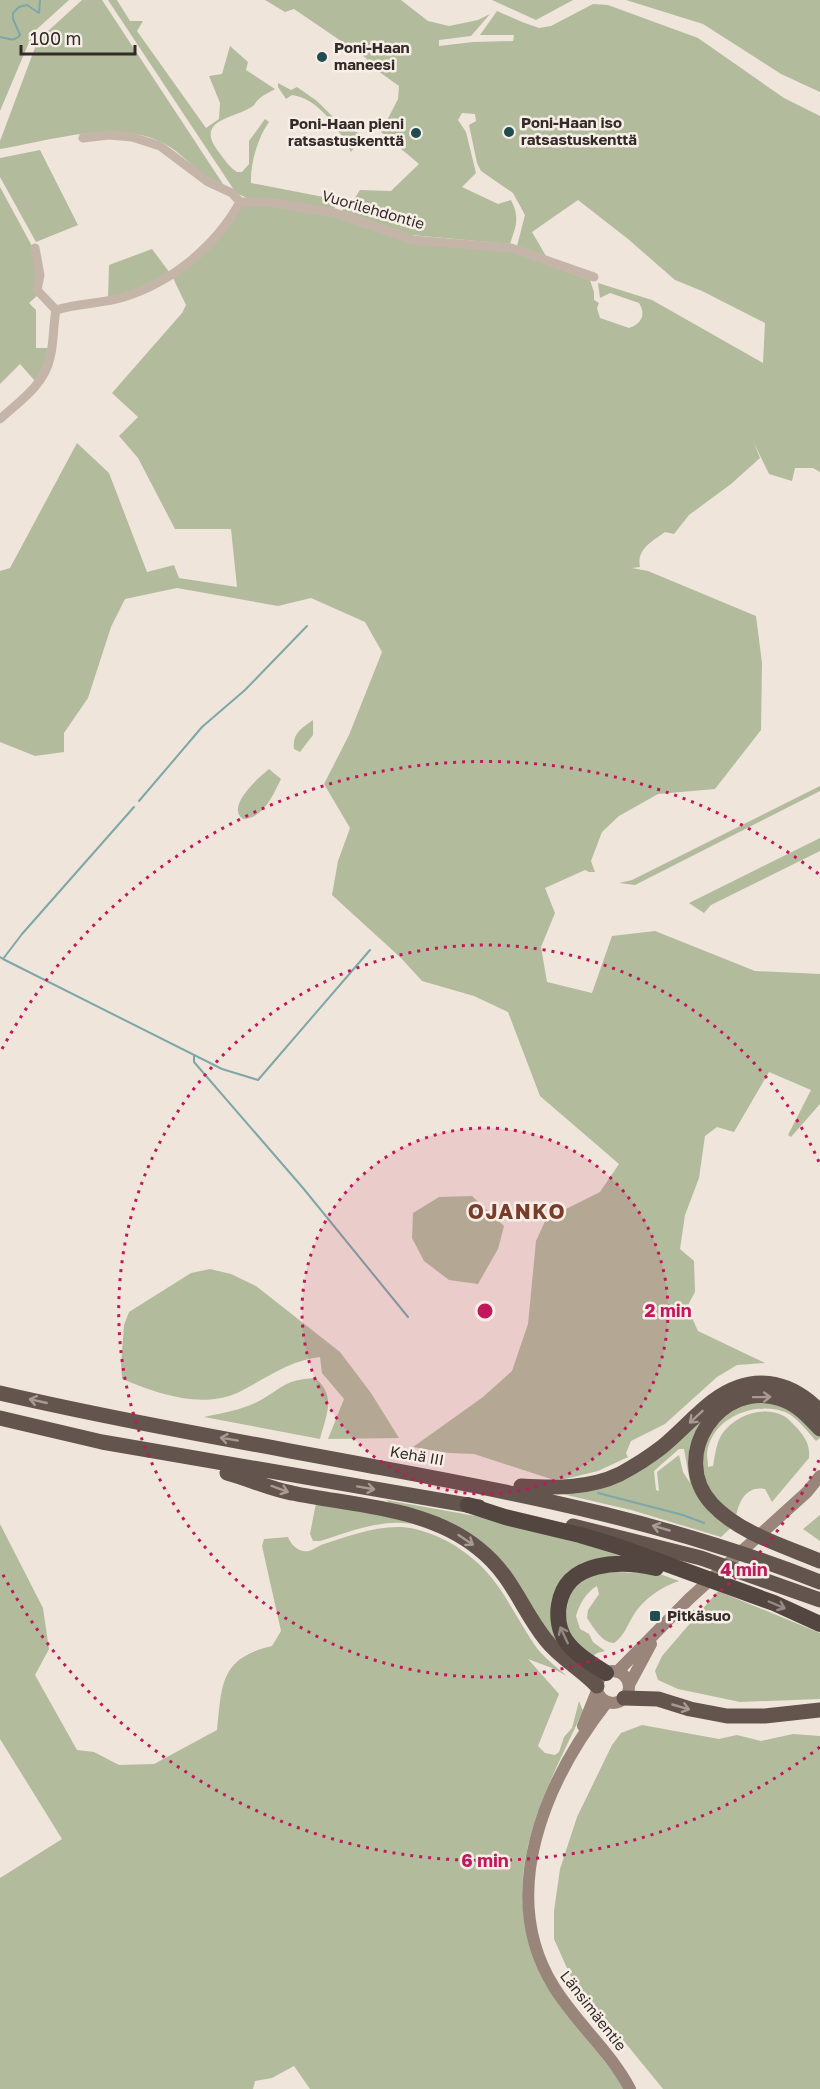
<svg xmlns="http://www.w3.org/2000/svg" width="820" height="2089" viewBox="0 0 820 2089" font-family="'Golos Text',sans-serif">
	<rect width="100%" height="100%" fill="#efe5db"/>
	<path fill="#b2bc9d" fill-rule="evenodd" d="M 0,0 L 69,0 L 37,29 L 27,47 L 0,111 Z
		M 82,0 L 102,0 L 223,184 C 197,176 183,151 159,141 C 112,120 48,141 0,149 L 0,141 L 36,45 L 47,32 Z
		M 108,0 L 117,0 L 130,21 L 143,21 L 137,31 L 206,128 L 219,119 L 220,103 L 209,76 L 222,74 L 230,46 L 248,62 L 246,70 L 275,89 C 270,92 263,95 259,99 C 256,101 255,105 253,106 C 235,119 194,119 218,151 C 224,159 229,167 237,172 L 242,172 L 249,164 L 249,141 L 265,119 L 269,122 C 258,137 250,164 251,183 L 339,200 L 334,209 L 247,198 L 236,193 Z
		M 265,0 L 401,0 L 428,21 L 449,26 L 478,20 L 490,14 L 471,36 L 439,40 L 439,46 L 473,42 L 513,41 L 514,35 L 480,35 L 497,11 L 522,22 L 539,28 L 551,26 L 593,4 L 608,5 L 698,38 L 784,98 L 820,116 L 820,472 L 813,468 L 795,468 L 792,481 L 769,474 L 754,443 L 760,458 L 731,484 L 689,515 L 674,534 L 665,532 C 653,541 636,549 640,567 L 632,568 L 648,571 L 756,616 L 762,663 L 761,730 L 715,789 L 658,794 L 619,816 L 602,832 L 591,861 L 595,872 L 589,872 L 585,870 L 545,888 L 555,913 L 541,947 L 547,982 L 592,993 L 612,936 L 655,931 L 755,971 L 820,974 L 820,1104 L 791,1137 L 788,1135 L 811,1090 L 769,1072 L 734,1132 L 717,1127 L 705,1136 L 699,1178 L 685,1215 L 680,1249 L 694,1261 L 695,1292 L 687,1307 L 698,1331 L 765,1363 L 737,1365 L 717,1377 L 665,1424 L 631,1441 L 626,1453 L 628,1457 L 598,1471 L 565,1479 L 551,1479 L 474,1454 L 449,1453 L 413,1447 L 483,1397 L 512,1371 L 528,1324 L 536,1241 L 546,1219 L 600,1192 L 619,1164 L 540,1096 L 508,1012 L 474,996 L 422,981 L 401,958 L 332,895 L 338,861 L 350,828 L 324,784 L 349,735 L 382,652 L 365,622 L 311,598 L 278,606 L 177,588 L 125,599 L 111,627 L 88,698 L 64,733 L 64,752 L 35,756 L 0,742 L 0,571 L 10,568 L 77,443 L 109,473 L 147,572 L 174,565 L 179,578 L 237,587 L 231,529 L 175,529 L 138,458 L 119,436 L 138,417 L 112,393 L 182,313 L 186,305 L 173,278 L 242,204 L 271,206 L 335,217 L 410,243 L 511,252 L 590,280 L 594,292 L 594,300 L 599,303 L 597,308 L 600,318 L 629,328 C 642,324 646,314 639,303 L 610,293 L 600,298 L 598,283 L 652,300 L 763,363 L 765,323 L 702,291 L 675,280 L 628,239 L 578,200 L 532,232 L 546,256 L 517,246 L 525,215 L 513,193 L 481,171 L 477,163 L 469,125 L 476,121 L 475,114 L 462,113 L 458,120 L 466,132 L 476,173 L 462,187 L 498,204 L 511,200 C 520,218 516,226 510,244 L 411,235 L 342,211 L 347,200 L 353,201 L 360,190 L 391,191 L 419,164 L 381,132 L 398,99 L 399,86 L 371,66 L 366,58 L 294,9 L 285,12 Z
		M 492,0 L 573,0 L 536,20 Z
		M 626,0 L 820,0 L 820,92 L 781,74 L 703,24 Z
		M 278,83 L 291,90 L 297,87 L 317,101 L 335,119 L 363,136 L 351,152 C 340,130 318,98 292,95 L 286,99 L 278,87 Z
		M 40,150 L 78,225 L 36,242 L 0,177 L 0,158 Z
		M 0,187 L 33,248 L 38,295 L 29,303 L 36,310 L 36,348 L 48,348 L 47,359 L 35,381 L 20,364 L 0,384 Z
		M 152,249 L 170,273 L 137,290 L 108,298 L 109,265 Z
		M 313,720 L 313,735 L 300,752 L 294,749 C 292,733 302,728 313,720 Z
		M 269,769 L 281,779 C 273,795 263,819 243,819 C 225,807 259,777 269,769 Z
		M 820,786 L 820,791 L 635,885 L 619,883 L 632,880 Z
		M 820,838 L 820,851 L 711,905 L 704,913 L 689,903 Z
		M 472,1196 L 504,1226 L 498,1249 L 478,1284 L 449,1280 L 424,1261 L 412,1238 L 413,1213 L 439,1197 Z
		M 210,1269 L 231,1274 L 256,1286 L 340,1352 L 371,1393 L 399,1438 L 328,1439 L 344,1399 L 322,1373 L 320,1357 C 291,1360 268,1377 243,1390 C 205,1411 159,1394 122,1379 L 121,1365 L 124,1325 L 129,1312 L 191,1273 Z
		M 315,1378 C 337,1396 326,1415 320,1439 L 204,1417 C 223,1413 242,1410 259,1401 C 285,1387 283,1380 315,1378 Z
		M 760,1386 C 787,1388 802,1398 820,1416 L 820,1423 C 812,1414 804,1404 793,1399 C 743,1376 685,1417 694,1472 C 695,1479 696,1487 700,1494 C 707,1507 721,1516 733,1526 L 721,1537 L 631,1510 L 558,1493 C 565,1490 576,1490 584,1488 C 606,1484 626,1477 645,1466 C 686,1442 709,1393 760,1386 ZM 679,1449 L 684,1449 L 690,1483 L 683,1472 L 679,1455 L 657,1472 L 659,1491 L 656,1490 L 654,1471 Z
		M 760,1401 L 782,1404 L 820,1435 L 820,1438 L 816,1441 C 807,1431 797,1417 785,1412 C 755,1401 712,1417 707,1453 C 707,1457 708,1463 708,1467 L 713,1466 C 715,1456 716,1443 722,1434 C 735,1415 763,1405 784,1416 C 789,1419 794,1425 798,1429 C 806,1439 810,1445 809,1458 L 772,1502 L 765,1489 C 746,1486 739,1501 736,1517 C 703,1494 688,1452 720,1421 C 724,1417 728,1411 733,1409 C 741,1404 752,1403 760,1401 Z
		M 386,1500 L 498,1520 L 639,1558 L 567,1580 L 561,1642 L 552,1641 L 499,1561 L 394,1507 Z
		M 316,1503 C 390,1515 457,1520 506,1583 C 519,1600 527,1621 540,1638 C 552,1653 566,1664 581,1675 L 579,1678 C 563,1666 546,1654 535,1637 C 527,1624 521,1610 512,1597 C 487,1558 441,1520 392,1523 C 368,1524 343,1534 320,1541 L 313,1541 L 310,1534 Z
		M 820,1515 L 820,1541 L 803,1529 Z
		M 0,1524 L 43,1608 L 49,1649 L 35,1675 L 77,1750 L 94,1752 L 119,1765 L 154,1764 L 217,1730 C 222,1684 220,1658 272,1646 L 281,1631 L 262,1546 L 264,1539 L 288,1537 C 291,1545 299,1553 309,1551 C 312,1550 317,1547 321,1545 C 350,1536 384,1522 415,1529 C 449,1537 481,1560 500,1589 C 512,1607 522,1626 534,1644 C 542,1656 555,1666 567,1676 L 552,1668 L 528,1659 L 559,1694 L 538,1746 L 545,1753 L 555,1755 L 559,1752 L 564,1737 L 572,1728 L 579,1701 L 583,1711 C 538,1807 491,1887 550,1991 L 619,2080 L 624,2089 L 310,2089 L 294,2066 L 272,2078 L 255,2081 L 253,2089 L 0,2089 L 0,1878 L 62,1839 L 0,1739 Z
		M 597,1571 L 660,1574 L 679,1581 C 661,1587 643,1599 633,1616 C 627,1626 624,1636 614,1643 C 602,1643 594,1628 587,1618 L 588,1610 L 599,1594 L 597,1586 C 586,1592 579,1605 576,1616 L 580,1629 L 589,1634 L 593,1642 L 605,1651 L 597,1653 L 592,1657 L 582,1650 L 564,1625 L 570,1591 Z
		M 718,1591 L 820,1633 L 820,1699 L 740,1702 L 678,1689 L 658,1680 L 655,1671 L 662,1656 Z
		M 642,1725 L 719,1739 L 737,1735 L 761,1741 L 793,1734 L 820,1736 L 820,2089 L 663,2089 L 570,1975 L 554,1939 L 554,1911 L 560,1869 L 577,1817 L 612,1745 L 621,1733 Z"/>
	<g fill="none" stroke-linecap="round" stroke-linejoin="round">
		<path stroke="#7da7a8" stroke-width="2" d="M 0,37 C 8,38 14,43 20,35 L 13,19 L 13,13 L 19,7 L 27,5 L 39,13 L 40,0
			M 139,801 L 202,727 L 245,690 L 307,626
			M 0,957 L 3,959 L 22,934 L 134,807
			M 3,959 L 222,1069 L 258,1080 L 370,950
			M 194,1055 L 194,1062 L 303,1188 L 408,1317
			M 598,1493 L 683,1515 L 704,1523"/>
		<path stroke="#c5b5a8" stroke-width="9" d="M 83,138 L 109,135 L 132,137 L 160,146 L 208,182 L 232,193 L 240,202
			M 240,202 L 271,202 L 335,213 L 413,240 L 511,248 L 594,277
			M 35,248 L 40,275 L 37,290 L 56,310
			M 0,419 C 20,401 44,385 50,358 C 54,342 53,326 56,310 C 78,303 102,304 124,297 C 172,282 216,246 240,202"/>
		<path stroke="#99857a" stroke-width="12" d="M597 1687a16 16 0 1 1 32 0a16 16 0 1 1-32 0Z
			M 617,1672 L 689,1599 L 807,1492 L 820,1476
			M 629,1685 L 651,1644
			M 607,1702 C 546,1780 496,1894 554,1987 C 577,2024 610,2051 630,2089
			M 583,1726 L 597,1691"/>
		<path stroke="#63544d" stroke-width="15" d="M 0,1393 C 126,1422 255,1444 382,1468 C 534,1496 676,1525 820,1582
			M 0,1418 L 102,1442 L 479,1507
			M 820,1429 C 808,1416 797,1404 781,1399 C 720,1378 668,1456 712,1504 C 739,1533 784,1546 820,1561
			M 227,1473 C 249,1479 270,1489 292,1493 C 354,1506 428,1507 479,1549 C 513,1576 521,1609 546,1640 C 560,1658 581,1669 597,1686
			M 521,1486 C 554,1488 589,1489 620,1474 C 635,1466 649,1457 662,1447 C 680,1432 695,1415 713,1401 C 751,1373 788,1379 820,1411
			M 573,1526 L 701,1558 L 820,1600
			M 624,1698 L 658,1699 L 690,1709 L 727,1716 L 765,1716 L 820,1710"/>
		<path stroke="#534640" stroke-width="16" d="M 468,1505 L 505,1517 L 580,1535 L 617,1546 L 774,1603 L 820,1624
			M 606,1673 C 592,1664 576,1655 566,1641 C 559,1631 557,1617 559,1605 C 566,1560 621,1560 656,1568"/>
	</g>
	<defs><path id="oneway-shaft" d="M-6 0H5M1.5-3L5.5 0L1.5 3" fill="none" stroke-width="1.6" stroke-linecap="round" stroke-linejoin="round" transform="scale(1.5)"/></defs>
	<g stroke="#a69a92">
		<use href="#oneway-shaft" transform="translate(762 1397) rotate(-1)"/>
		<use href="#oneway-shaft" transform="translate(38 1401) rotate(-167)"/>
		<use href="#oneway-shaft" transform="translate(696 1417) rotate(137)"/>
		<use href="#oneway-shaft" transform="translate(229 1439) rotate(-170)"/>
		<use href="#oneway-shaft" transform="translate(366 1488) rotate(10)"/>
		<use href="#oneway-shaft" transform="translate(280 1489) rotate(20)"/>
		<use href="#oneway-shaft" transform="translate(661 1528) rotate(-164)"/>
		<use href="#oneway-shaft" transform="translate(466 1540) rotate(34)"/>
		<use href="#oneway-shaft" transform="translate(681 1707) rotate(16)"/>
	</g>
	<g stroke="#958a83">
		<use href="#oneway-shaft" transform="translate(777 1605) rotate(23)"/>
		<use href="#oneway-shaft" transform="translate(564 1635) rotate(-115)"/>
	</g>
	<circle cx="485" cy="1311" r="183" fill="#c2185b" fill-opacity=".12"/>
	<g fill="none" stroke="#c2185b" stroke-width="3" stroke-dasharray="3 6">
		<circle cx="485" cy="1311" r="183"/>
		<path d="M819 1460A366 366 0 1 1 819 1162"/>
		<path d="M820 1747A550 550 0 0 1 2 1573M2 1049A550 550 0 0 1 820 875"/>
	</g>
	<g fill="#224d50" stroke="#f7efe7" stroke-width="2">
		<circle cx="322" cy="57" r="6"/>
		<circle cx="509" cy="132" r="6"/>
		<circle cx="416" cy="133" r="6"/>
		<rect x="649" y="1610" width="12" height="12" rx="3"/>
	</g>
	<g text-anchor="middle" stroke-width="5" stroke-linejoin="round" paint-order="stroke">
		<g font-size="15" font-weight="bold" fill="#332b28" stroke="#f7efe7" text-anchor="start">
			<text x="334" y="53">Poni-Haan<tspan x="334" dy="17">maneesi</tspan></text>
			<text x="521" y="128">Poni-Haan iso<tspan x="521" dy="17">ratsastuskenttä</tspan></text>
			<text x="404" y="129" text-anchor="end">Poni-Haan pieni<tspan x="404" dy="17">ratsastuskenttä</tspan></text>
			<text x="667" y="1621">Pitkäsuo</text>
		</g>
		<g font-size="15" fill="#332b28" stroke="#f7efe7">
			<text transform="translate(373 210) rotate(16)" y="5">Vuorilehdontie</text>
			<text transform="translate(417 1456) rotate(10)" y="5">Kehä III</text>
			<text transform="translate(593 2011) rotate(52)" y="5">Länsimäentie</text>
		</g>
		<g font-size="21" font-weight="bold" letter-spacing="1.5" fill="#793c2a" stroke="#f7efe7">
			<text x="517" y="1219">OJANKO</text>
		</g>
	</g>
	<circle cx="485" cy="1311" r="9" fill="#c2185b" stroke="#f7efe7" stroke-width="3"/>
	<g font-size="18" text-anchor="middle" font-weight="bold" fill="#c2185b" stroke="#f7efe7" stroke-width="5" stroke-linejoin="round" paint-order="stroke">
		<text x="668" y="1317">2 min</text>
		<text x="744" y="1576">4 min</text>
		<text x="485" y="1867">6 min</text>
	</g>
	<path d="M21 45v9h114v-9" fill="none" stroke="#332b28" stroke-width="3"/>
	<text x="30" y="45" font-size="18" fill="#332b28" stroke="#f7efe7" stroke-width="4.5" paint-order="stroke">100 m</text>
</svg>
